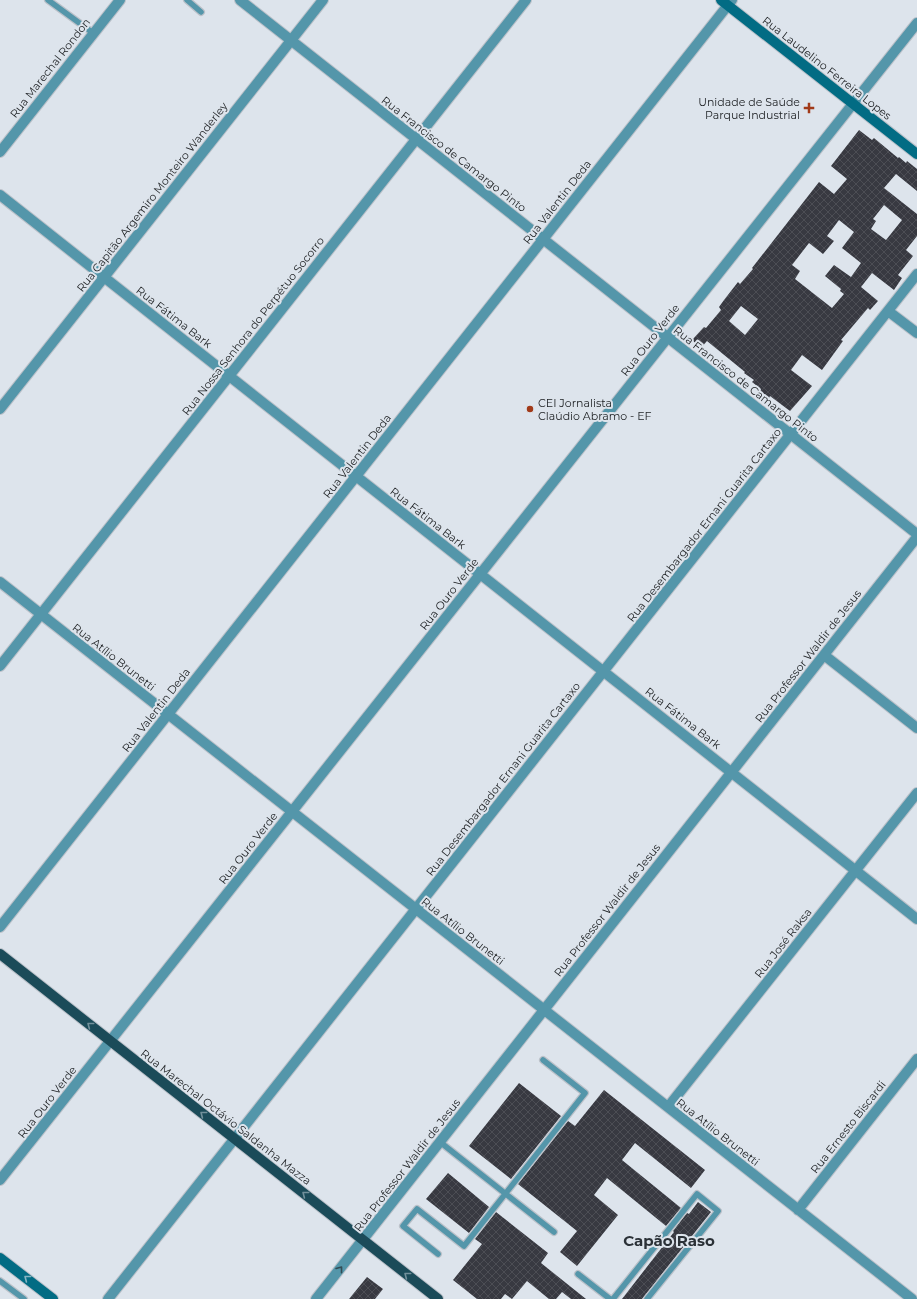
<svg xmlns="http://www.w3.org/2000/svg" width="917" height="1299" viewBox="0 0 917 1299" font-family="Montserrat,sans-serif">
	<defs>
		<pattern id="building-cross-hatch" width="8" height="8" patternUnits="userSpaceOnUse"><rect width="8" height="8" fill="#383941"/><path d="M0 0l8 8M0 8l8-8" fill="none" stroke="#4c4d54"/></pattern>
	</defs>
	<rect width="100%" height="100%" fill="#dde4ec"/>
	<path fill="url(#building-cross-hatch)" fill-rule="evenodd" d="M 859,130 L 872,140 L 874,138 L 898,158 L 899,157 L 906,163 L 907,161 L 917,169 L 917,191 L 896,174 L 884,188 L 917,214 L 917,236 L 906,250 L 913,256 L 898,275 L 902,278 L 894,290 L 872,273 L 861,287 L 878,301 L 870,310 L 868,308 L 841,340 L 843,341 L 822,370 L 802,355 L 791,370 L 812,386 L 790,411 L 770,396 L 769,398 L 760,391 L 761,389 L 752,382 L 754,380 L 744,373 L 745,372 L 707,341 L 701,348 L 692,340 L 704,327 L 706,328 L 721,310 L 719,307 L 724,300 L 738,282 L 740,284 L 753,269 L 752,268 L 819,182 L 834,194 L 847,179 L 831,166 ZM 884,205 L 902,220 L 886,240 L 871,229 L 876,221 L 873,219 ZM 839,220 L 854,232 L 842,248 L 861,263 L 851,277 L 834,265 L 825,276 L 841,289 L 840,291 L 844,294 L 832,308 L 795,279 L 800,271 L 792,265 L 809,243 L 823,254 L 834,241 L 827,236 ZM 741,306 L 758,319 L 745,335 L 729,321 Z
		M 519,1083 L 561,1116 L 511,1179 L 469,1146 Z
		M 604,1090 L 705,1170 L 691,1188 L 635,1143 L 622,1160 L 681,1208 L 666,1226 L 607,1178 L 594,1195 L 618,1215 L 577,1266 L 560,1252 L 577,1231 L 518,1184 L 568,1121 L 575,1126 Z
		M 448,1173 L 489,1207 L 469,1233 L 426,1199 Z
		M 698,1202 L 711,1212 L 642,1299 L 622,1299 L 674,1232 L 673,1231 L 687,1213 L 689,1214 Z
		M 496,1212 L 548,1253 L 541,1263 L 586,1299 L 571,1299 L 562,1292 L 556,1299 L 549,1299 L 527,1281 L 512,1299 L 505,1294 L 501,1299 L 477,1299 L 453,1280 L 482,1244 L 475,1239 Z
		M 367,1277 L 383,1289 L 375,1299 L 349,1299 Z"/>
	<g fill="none" stroke-linecap="round" stroke-linejoin="round">
		<defs>
			<path id="lane" d="M 48,0 L 93,33
				M 187,0 L 201,12
				M 440,1142 L 554,1232
				M 438,1254 L 403,1226 L 417,1209 L 464,1246 L 585,1093 L 543,1060
				M 578,1274 L 610,1299
				M 0,1281 L 24,1299
				M 613,1299 L 697,1194 L 718,1211 L 647,1299"/>
			<path id="street" d="M 240,0 L 917,534
				M 0,152 L 120,0
				M 0,195 L 917,919
				M 888,311 L 917,333
				M 0,409 L 323,0
				M 0,582 L 912,1299
				M 824,655 L 917,728
				M 0,666 L 526,0
				M 0,927 L 732,0
				M 668,1107 L 917,793
				M 0,1180 L 917,23
				M 798,1210 L 917,1059
				M 108,1299 L 917,274
				M 316,1299 L 917,537"/>
			<path id="secondary" d="M 721,0 L 917,154
				M 0,1258 L 53,1299"/>
			<path id="primary" d="M 0,954 L 438,1299"/>
		</defs>
		<use href="#lane" stroke="#bbc1c9" stroke-width="8"/>
		<use href="#street" stroke="#bbc1c9" stroke-width="12"/>
		<use href="#secondary" stroke="#bbc1c9" stroke-width="12"/>
		<use href="#primary" stroke="#bbc1c9" stroke-width="12"/>
		<use href="#lane" stroke="#5496aa" stroke-width="5.5"/>
		<use href="#street" stroke="#5496aa" stroke-width="10"/>
		<use href="#secondary" stroke="#026c84" stroke-width="10"/>
		<use href="#primary" stroke="#1b4b59" stroke-width="10"/>
	</g>
	<defs><path id="oneway-chevron" d="M-2-3.5L2.5 0L-2 3.5" fill="none" stroke-width="1.6" stroke-linecap="round" stroke-linejoin="round"/></defs>
	<g stroke="#72909b">
		<use href="#oneway-chevron" transform="translate(90 1025) rotate(-142)"/>
		<use href="#oneway-chevron" transform="translate(203 1114) rotate(-142)"/>
		<use href="#oneway-chevron" transform="translate(305 1194) rotate(-142)"/>
		<use href="#oneway-chevron" transform="translate(407 1275) rotate(-142)"/>
	</g>
	<use stroke="#334c55" href="#oneway-chevron" transform="translate(340 1269) rotate(-52)"/>
	<use stroke="#85b4c2" href="#oneway-chevron" transform="translate(27 1278) rotate(-142)"/>
	<g fill="#a13a19" stroke="#dde4ec" stroke-width="1.5">
		<path d="M807 102h4v4h4v4h-4v4h-4v-4h-4v-4h4z"/>
		<circle cx="530" cy="409" r="4"/>
	</g>
	<g text-anchor="middle" stroke-width="4" stroke-linejoin="round" paint-order="stroke">
		<g font-size="11" fill="#212427" stroke="#dde4ec">
			<text transform="translate(50 68) rotate(-52)" y="4">Rua Marechal Rondon</text>
			<text transform="translate(827 68) rotate(38)" y="4">Rua Laudelino Ferreira Lopes</text>
			<text transform="translate(454 154) rotate(38)" y="4">Rua Francisco de Camargo Pinto</text>
			<text transform="translate(152 197) rotate(-52)" y="4">Rua Capitão Argemiro Monteiro Wanderley</text>
			<text transform="translate(557 202) rotate(-52)" y="4">Rua Valentin Deda</text>
			<text transform="translate(174 317) rotate(38)" y="4">Rua Fátima Bark</text>
			<text transform="translate(253 326) rotate(-52)" y="4">Rua Nossa Senhora do Perpétuo Socorro</text>
			<text transform="translate(650 340) rotate(-52)" y="4">Rua Ouro Verde</text>
			<text transform="translate(746 384) rotate(38)" y="4">Rua Francisco de Camargo Pinto</text>
			<text transform="translate(357 456) rotate(-52)" y="4">Rua Valentin Deda</text>
			<text transform="translate(428 518) rotate(38)" y="4">Rua Fátima Bark</text>
			<text transform="translate(704 525) rotate(-52)" y="4">Rua Desembargador Ernani Guarita Cartaxo</text>
			<text transform="translate(449 594) rotate(-52)" y="4">Rua Ouro Verde</text>
			<text transform="translate(808 656) rotate(-52)" y="4">Rua Professor Waldir de Jesus</text>
			<text transform="translate(114 657) rotate(38)" y="4">Rua Atílio Brunetti</text>
			<text transform="translate(156 710) rotate(-52)" y="4">Rua Valentin Deda</text>
			<text transform="translate(683 718) rotate(38)" y="4">Rua Fátima Bark</text>
			<text transform="translate(503 779) rotate(-52)" y="4">Rua Desembargador Ernani Guarita Cartaxo</text>
			<text transform="translate(248 848) rotate(-52)" y="4">Rua Ouro Verde</text>
			<text transform="translate(607 910) rotate(-52)" y="4">Rua Professor Waldir de Jesus</text>
			<text transform="translate(463 931) rotate(38)" y="4">Rua Atílio Brunetti</text>
			<text transform="translate(783 943) rotate(-52)" y="4">Rua José Raksa</text>
			<text transform="translate(47 1102) rotate(-52)" y="4">Rua Ouro Verde</text>
			<text transform="translate(226 1117) rotate(38)" y="4">Rua Marechal Octávio Saldanha Mazza</text>
			<text transform="translate(848 1127) rotate(-52)" y="4">Rua Ernesto Biscardi</text>
			<text transform="translate(718 1132) rotate(38)" y="4">Rua Atílio Brunetti</text>
			<text transform="translate(407 1165) rotate(-52)" y="4">Rua Professor Waldir de Jesus</text>
		</g>
		<g font-size="11" fill="#212427" stroke="#dde4ec" text-anchor="end">
			<text x="800" y="106">Unidade de Saúde<tspan x="800" dy="13">Parque Industrial</tspan></text>
			<text x="538" y="407" text-anchor="start">CEI Jornalista<tspan x="538" dy="13">Claúdio Abramo - EF</tspan></text>
		</g>
		<g font-size="15" font-weight="bold" fill="#2b3137" stroke="#dde4ec">
			<text x="669" y="1246">Capão Raso</text>
		</g>
	</g>
</svg>
